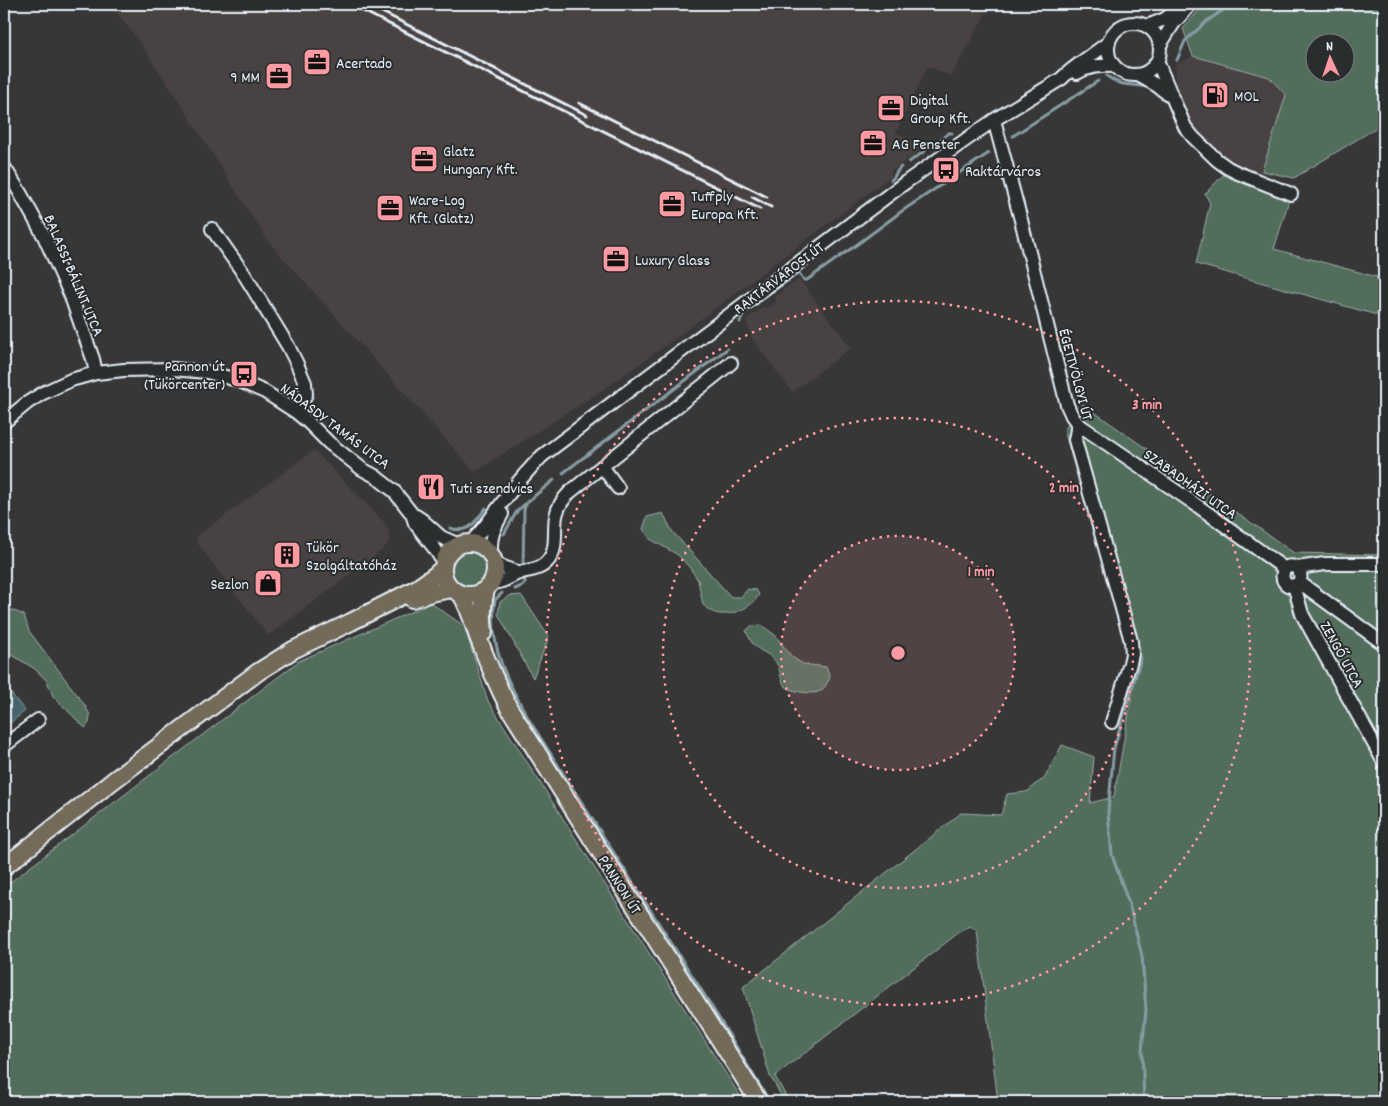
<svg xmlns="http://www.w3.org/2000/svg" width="1388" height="1106" viewBox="0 0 1388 1106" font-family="Dekko,sans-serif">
	<rect width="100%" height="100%" fill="#383737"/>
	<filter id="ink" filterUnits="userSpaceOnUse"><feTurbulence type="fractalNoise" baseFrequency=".02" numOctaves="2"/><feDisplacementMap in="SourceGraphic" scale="10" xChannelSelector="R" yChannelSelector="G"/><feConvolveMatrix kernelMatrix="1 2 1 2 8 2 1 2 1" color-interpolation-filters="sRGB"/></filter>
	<g filter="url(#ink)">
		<path fill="#484242" d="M 107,4 L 991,4 L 951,76 L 928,66 L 896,132 L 923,148 L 891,171 L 890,177 L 673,340 L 607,387 L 475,472 L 268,241 L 173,92 L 140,43 L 118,14 Z
			M 1193,56 L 1269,77 L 1286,95 L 1260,178 L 1245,172 L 1215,152 L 1198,134 L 1186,119 L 1177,87 L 1175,65 Z
			M 799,279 L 851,348 L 792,392 L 752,338 L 746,320 L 764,306 L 767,308 L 776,302 L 775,296 Z
			M 314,450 L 384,522 L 389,532 L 389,542 L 381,551 L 268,636 L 198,544 L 196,537 Z"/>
		<path fill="#526d5c" stroke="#9dafaa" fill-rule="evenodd" d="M 1204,4 L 1384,4 L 1384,123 L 1294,178 L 1262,171 L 1286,95 L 1269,77 L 1193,56 L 1183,29 ZM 1316,42 L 1346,42 L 1346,72 L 1316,72 Z
			M 1226,172 L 1251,186 L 1289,200 L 1274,249 L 1384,279 L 1384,317 L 1196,264 L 1210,203 L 1205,194 Z
			M 1083,404 L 1294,553 L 1384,555 L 1384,1102 L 998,1102 L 977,931 L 970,926 L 957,934 L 775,1076 L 789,1102 L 785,1102 L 770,1076 L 743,987 L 961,813 L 1001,815 L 1007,794 L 1026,792 L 1030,790 L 1034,785 L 1044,779 L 1062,745 L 1094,757 L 1090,803 L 1114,797 L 1140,648 L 1104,567 L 1064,430 Z
			M 663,513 L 672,531 L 731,597 L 741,597 L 748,589 L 756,590 L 759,594 C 754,608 726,619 713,612 C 709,611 706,607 703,605 L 698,580 L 690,568 L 678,555 L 650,539 L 643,529 L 647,517 Z
			M449 570a19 19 0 1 1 38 0a19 19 0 1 1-38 0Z
			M 521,595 L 549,637 L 533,678 L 498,614 L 500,602 L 509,596 Z
			M 431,603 L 464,626 L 488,701 L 744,1102 L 4,1102 L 4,887 L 299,661 Z
			M 4,607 L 24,615 L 29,631 L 84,704 L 90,715 L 89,723 L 85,728 L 53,696 L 47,681 L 35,669 L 4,650 Z
			M 761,625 L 775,635 L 792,657 L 803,664 L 826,667 L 830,678 C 827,683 824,690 818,692 C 811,695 790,691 785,686 C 780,680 781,670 777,664 C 773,655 763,653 756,647 C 751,643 749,637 746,631 L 751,626 Z"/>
		<path fill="#47656a" stroke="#879da3" d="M 10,692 L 25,711 L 4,728 L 4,697 Z"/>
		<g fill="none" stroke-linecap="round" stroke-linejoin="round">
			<path stroke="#879da3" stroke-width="3" d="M 1177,60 L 1185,41 L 1207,21 L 1232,4
				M 1107,76 C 1123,88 1129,83 1146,87
				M 1013,136 L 1098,81
				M 937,142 L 949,133 L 952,133
				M 909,162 L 925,151
				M 891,180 C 896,177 896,170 901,167
				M 773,291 L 799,273 L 804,280 L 807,280 L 859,243 L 902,211 L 989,153
				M 740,322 L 744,313 L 758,303
				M 563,473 L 727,349
				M 450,528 C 470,535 475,521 486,508
				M 504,534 L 517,511 L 526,503
				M 523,569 L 524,509 L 527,502 L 554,480
				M 515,589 L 522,586 L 525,583 L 524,575
				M 502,593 L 495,600 C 487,646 509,685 531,723 L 707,999 L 770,1102
				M 1141,658 L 1114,748 L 1108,812 L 1112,855 L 1129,904 L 1142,956 L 1146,1010 L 1142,1050 L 1144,1102"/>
			<defs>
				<path id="minor" d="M1108 49a26 26 0 1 1 52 0a26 26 0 1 1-52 0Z
					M 1147,26 L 1165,19 L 1180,7
					M 1160,45 L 1173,24 L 1191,4
					M 1157,61 L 1171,94
					M 1077,73 C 1089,66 1100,65 1114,66
					M 1138,75 L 1156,85 L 1172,97
					M 1173,99 L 1185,127 L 1193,137 L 1217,160 L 1228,168 L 1238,173 L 1291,194
					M 994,120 L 1021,220 L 1067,405 L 1072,416 L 1078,424 L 1195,504 L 1285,569
					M 4,167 L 19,191 L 44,236 L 70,294 L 93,359 L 96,373
					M 212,229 L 244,274 L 288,346 L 297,364 L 305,383 L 306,394 L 301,404 L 296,412
					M 4,422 L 27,403 L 43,393 L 71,380 L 96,373 L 124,370 L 173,369 L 207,372 L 237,380 L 265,392 L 296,412 L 308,422 L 329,443 L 362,469 L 375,476 L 394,491 L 412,514 L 415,523 L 435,549 L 444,563
					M 1078,424 L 1075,440 L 1131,641 L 1132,654 L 1130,663 L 1112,722
					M 602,466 L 618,488
					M 416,516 L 422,520 L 441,537 L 459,545
					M 468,544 C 481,534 489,520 499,507 C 512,489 526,472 542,456 L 906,182 L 994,120 L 1061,79 C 1075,65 1093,55 1109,42
					M 491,557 C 490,537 493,530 502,514
					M 493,562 L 503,567 L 520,573
					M 1297,568 C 1301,573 1303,582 1295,585 C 1279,591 1277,559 1297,568 L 1325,564 L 1384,564
					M 1299,582 L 1384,644
					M 490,583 C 494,582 498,583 502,581 C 508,579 513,575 519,573 C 527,570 534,571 542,566 C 560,554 553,534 556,516 C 558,506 563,499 570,492 L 731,363
					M 1294,585 L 1302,614 L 1384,762
					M 4,746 L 38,720"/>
				<path id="major" d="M443 569a26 26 0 1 1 52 0a26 26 0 1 1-52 0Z
					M 461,594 C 469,607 473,622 478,637 C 487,661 497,685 509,708 L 759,1102
					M 412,599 L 431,593 L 452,589
					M 484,632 C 482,616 482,602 487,587
					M 4,867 L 114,780 L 258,672 L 293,650 L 351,622 L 417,588 L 434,576 L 443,568"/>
			</defs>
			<use href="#minor" stroke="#e8f1f8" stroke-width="16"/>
			<use href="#major" stroke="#e8f1f8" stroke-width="20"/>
			<use href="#minor" stroke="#2a2d2e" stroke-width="12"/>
			<use href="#major" stroke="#736b5a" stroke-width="16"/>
			<path stroke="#e8f1f8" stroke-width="3" d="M 349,4 L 760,209
				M 366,4 L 587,115
				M 579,103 L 767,197
				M 752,197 L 771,207"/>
		</g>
	</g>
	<circle cx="898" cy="653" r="117" fill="#ff9aa2" fill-opacity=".12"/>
	<g fill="none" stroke="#ff9aa2" stroke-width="2.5" stroke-dasharray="2.5 5">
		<circle cx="898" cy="653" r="117"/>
		<circle cx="898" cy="653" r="235"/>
		<circle cx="898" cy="653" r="352"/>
	</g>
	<defs>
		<symbol id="office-square" viewBox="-11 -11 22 22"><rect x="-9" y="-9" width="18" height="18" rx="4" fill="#ff9aa2" stroke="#2a2d2e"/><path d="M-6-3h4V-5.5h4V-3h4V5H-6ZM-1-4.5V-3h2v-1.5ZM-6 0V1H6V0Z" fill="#111"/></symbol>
		<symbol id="fuel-square" viewBox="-11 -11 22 22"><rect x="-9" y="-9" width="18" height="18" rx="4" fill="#ff9aa2" stroke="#2a2d2e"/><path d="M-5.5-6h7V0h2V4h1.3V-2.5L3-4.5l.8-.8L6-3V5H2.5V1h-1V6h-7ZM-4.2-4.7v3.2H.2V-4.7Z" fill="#111"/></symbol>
		<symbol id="bus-square" viewBox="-11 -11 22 22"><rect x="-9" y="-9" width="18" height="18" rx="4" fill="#ff9aa2" stroke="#2a2d2e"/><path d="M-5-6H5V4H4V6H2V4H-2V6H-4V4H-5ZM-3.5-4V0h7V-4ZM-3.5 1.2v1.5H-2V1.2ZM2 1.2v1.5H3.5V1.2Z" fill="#111"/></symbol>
		<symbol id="restaurant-square" viewBox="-11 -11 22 22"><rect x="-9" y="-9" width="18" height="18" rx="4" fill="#ff9aa2" stroke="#2a2d2e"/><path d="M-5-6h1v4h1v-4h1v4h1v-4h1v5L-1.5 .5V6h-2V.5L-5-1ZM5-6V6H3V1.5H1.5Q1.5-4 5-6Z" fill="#111"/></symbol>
		<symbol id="building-square" viewBox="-11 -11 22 22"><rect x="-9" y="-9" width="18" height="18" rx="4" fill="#ff9aa2" stroke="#2a2d2e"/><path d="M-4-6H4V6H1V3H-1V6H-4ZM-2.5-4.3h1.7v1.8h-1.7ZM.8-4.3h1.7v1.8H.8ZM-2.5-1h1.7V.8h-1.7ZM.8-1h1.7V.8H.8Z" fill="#111"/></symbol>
		<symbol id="shop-square" viewBox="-11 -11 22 22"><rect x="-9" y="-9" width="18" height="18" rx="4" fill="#ff9aa2" stroke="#2a2d2e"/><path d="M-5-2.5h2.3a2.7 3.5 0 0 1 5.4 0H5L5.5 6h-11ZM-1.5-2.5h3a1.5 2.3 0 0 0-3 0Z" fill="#111"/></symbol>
	</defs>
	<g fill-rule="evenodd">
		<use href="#office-square" x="301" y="46" width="32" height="32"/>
		<use href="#office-square" x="263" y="60" width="32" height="32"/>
		<use href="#fuel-square" x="1199" y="79" width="32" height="32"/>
		<use href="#office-square" x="875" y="92" width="32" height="32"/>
		<use href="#office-square" x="857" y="127" width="32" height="32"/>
		<use href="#office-square" x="408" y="143" width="32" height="32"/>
		<use href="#bus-square" x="930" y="154" width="32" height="32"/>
		<use href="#office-square" x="656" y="188" width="32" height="32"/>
		<use href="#office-square" x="374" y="192" width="32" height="32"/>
		<use href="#office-square" x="600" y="243" width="32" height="32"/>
		<use href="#bus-square" x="228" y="358" width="32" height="32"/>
		<use href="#restaurant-square" x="415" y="471" width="32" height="32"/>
		<use href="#building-square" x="271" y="539" width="32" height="32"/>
		<use href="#shop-square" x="252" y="567" width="32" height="32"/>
	</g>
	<g text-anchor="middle" stroke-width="4" stroke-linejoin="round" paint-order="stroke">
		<g font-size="16" fill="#e8f1f8" stroke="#2a2d2e" text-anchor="start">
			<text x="336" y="68">Acertado</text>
			<text x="260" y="82" text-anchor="end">9 MM</text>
			<text x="1234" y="101">MOL</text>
			<text x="910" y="105">Digital<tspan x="910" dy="18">Group Kft.</tspan></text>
			<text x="892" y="149">AG Fenster</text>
			<text x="443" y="156">Glatz<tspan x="443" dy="18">Hungary Kft.</tspan></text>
			<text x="965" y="176">Raktárváros</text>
			<text x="691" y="201">Tuffply<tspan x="691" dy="18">Europa Kft.</tspan></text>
			<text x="409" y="205">Ware-Log<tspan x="409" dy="18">Kft. (Glatz)</tspan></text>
			<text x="635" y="265">Luxury Glass</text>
			<text x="225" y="371" text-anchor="end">Pannon út<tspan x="225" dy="18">(Tükörcenter)</tspan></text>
			<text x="450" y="493">Tuti szendvics</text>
			<text x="306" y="552">Tükör<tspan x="306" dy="18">Szolgáltatóház</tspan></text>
			<text x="249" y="589" text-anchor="end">Sezlon</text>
		</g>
		<g font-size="16" fill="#e8f1f8" stroke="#2a2d2e">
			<text transform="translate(75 275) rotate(67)" y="6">BALASSI BÁLINT UTCA</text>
			<text transform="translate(778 277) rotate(-37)" y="6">RAKTÁRVÁROSI ÚT</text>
			<text transform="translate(1077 374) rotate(75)" y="6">ÉGETTVÖLGYI ÚT</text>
			<text transform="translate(336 425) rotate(37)" y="6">NÁDASDY TAMÁS UTCA</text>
			<text transform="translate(1191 483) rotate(35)" y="6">SZABADHÁZI UTCA</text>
			<text transform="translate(1343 654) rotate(61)" y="6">ZENGŐ UTCA</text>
			<text transform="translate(621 884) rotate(58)" y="6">PANNON ÚT</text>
		</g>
	</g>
	<circle cx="898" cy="653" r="8" fill="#ff9aa2" stroke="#2a2d2e" stroke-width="2.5"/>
	<g font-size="15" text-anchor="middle" font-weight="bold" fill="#ff9aa2" stroke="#2a2d2e" stroke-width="4" stroke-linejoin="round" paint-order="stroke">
		<text x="1147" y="409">3 min</text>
		<text x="1064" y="492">2 min</text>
		<text x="981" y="576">1 min</text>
	</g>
	<rect width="1388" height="1106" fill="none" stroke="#2a2d2e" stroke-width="20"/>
	<rect x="10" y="10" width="1368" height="1086" fill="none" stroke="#e8f1f8" stroke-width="2" filter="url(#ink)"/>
	<g transform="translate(1330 58) rotate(357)"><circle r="24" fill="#2a2d2e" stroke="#767b7f"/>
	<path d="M0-4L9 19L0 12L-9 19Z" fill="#ff9aa2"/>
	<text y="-8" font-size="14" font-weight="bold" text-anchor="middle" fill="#e8f1f8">N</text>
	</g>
</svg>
